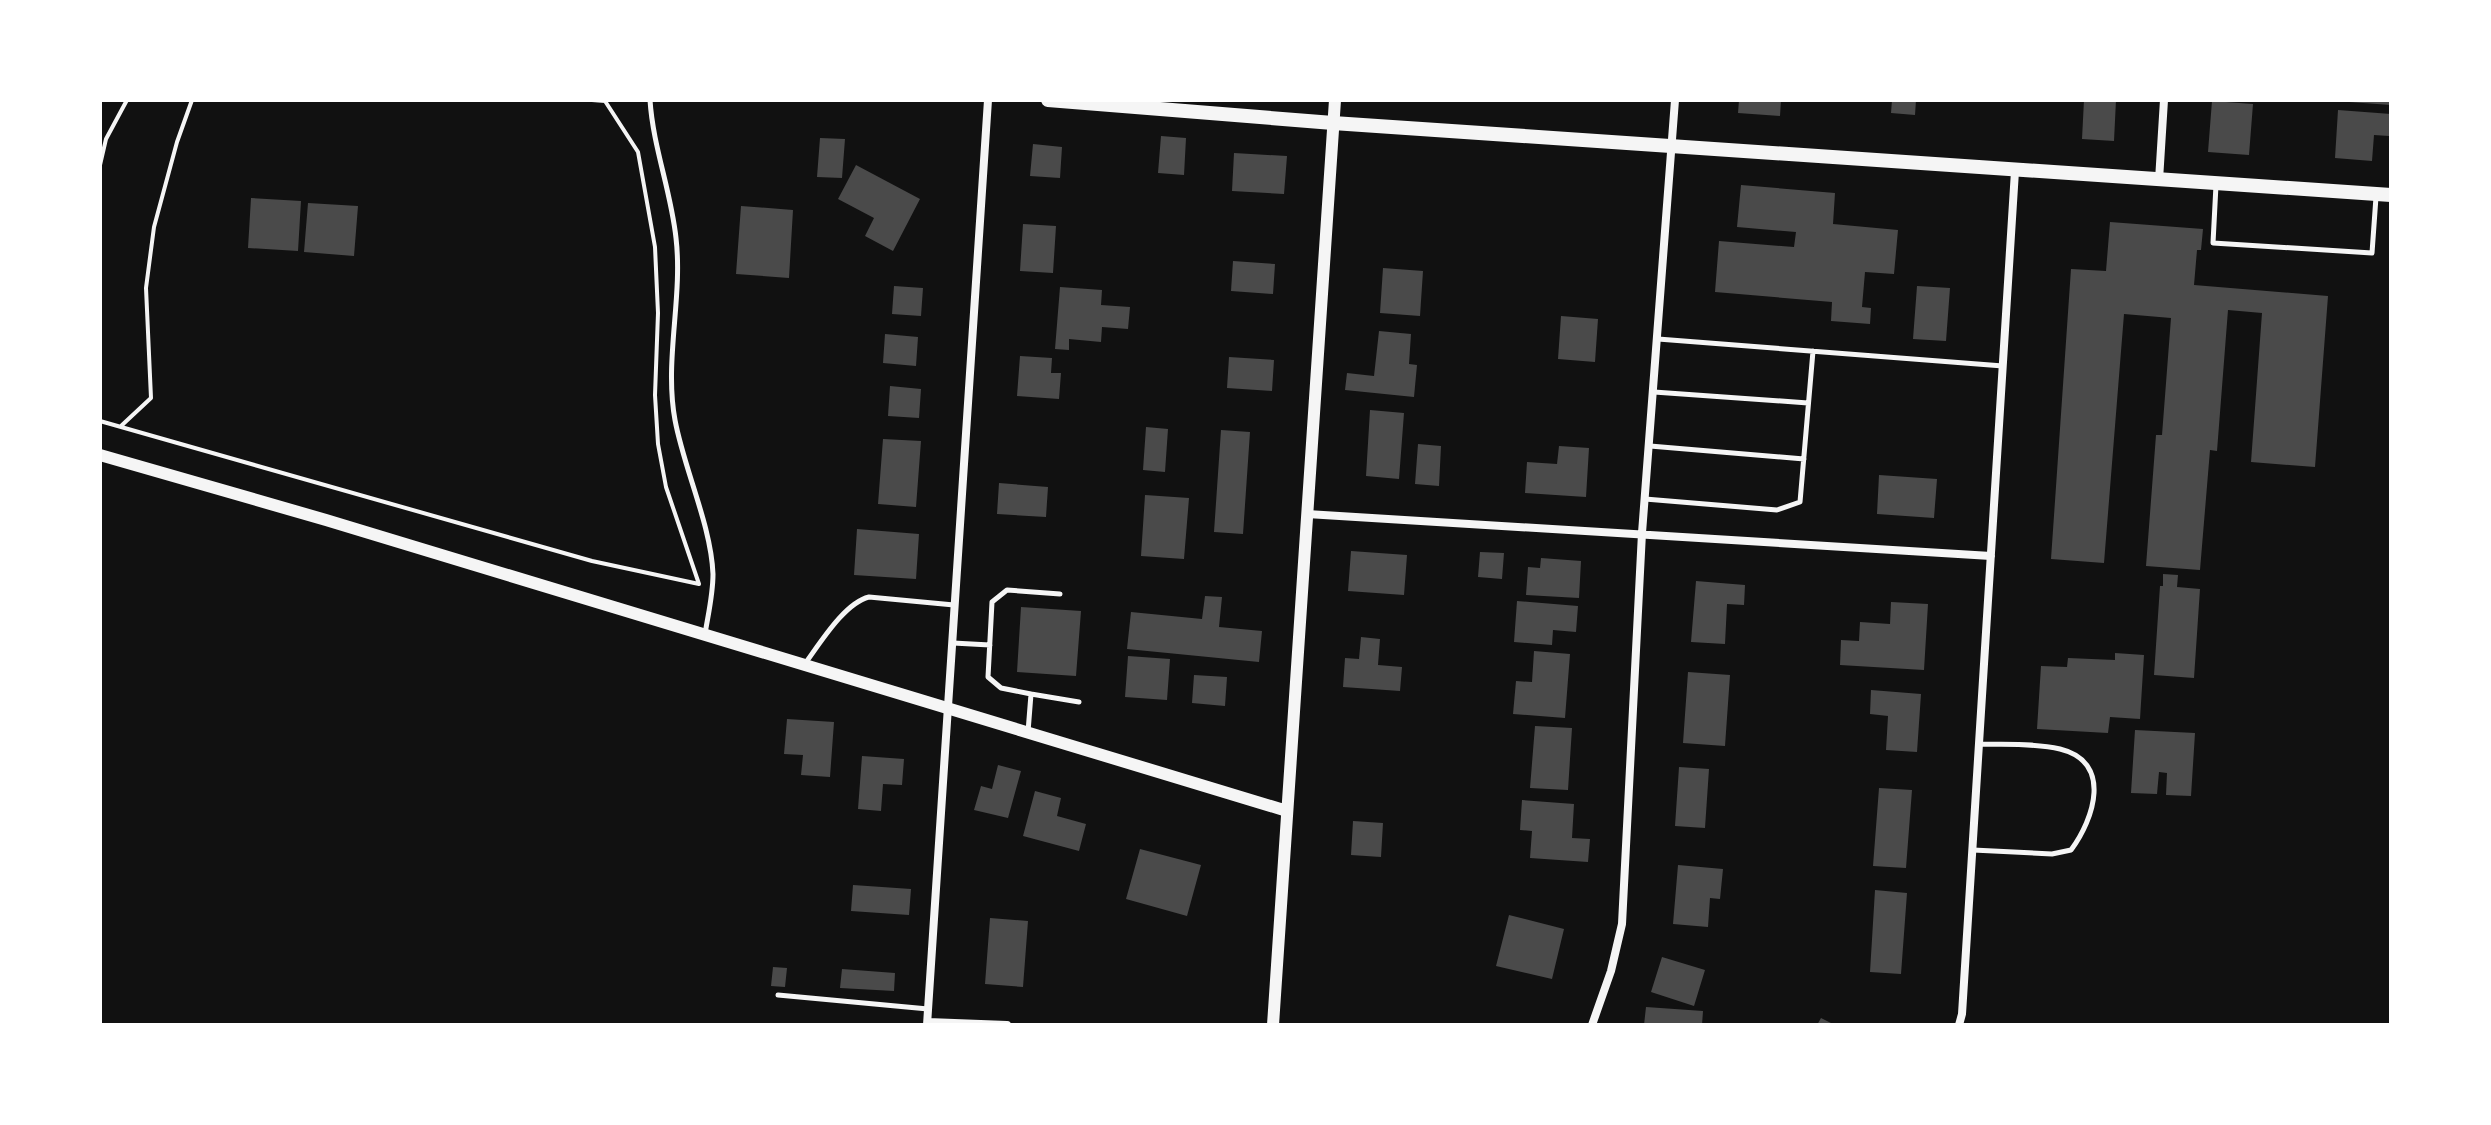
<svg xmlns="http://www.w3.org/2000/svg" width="2491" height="1125" viewBox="0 0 2491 1125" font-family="'PT Serif',serif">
	<rect width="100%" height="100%" fill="#111"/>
	<path fill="#4a4a4a" d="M 1739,100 L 1781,100 L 1780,116 L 1738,113 Z
		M 1892,100 L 1916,100 L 1915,115 L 1891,113 Z
		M 2084,100 L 2116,100 L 2114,141 L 2082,139 Z
		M 2349,100 L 2391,100 L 2391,105 L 2349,102 Z
		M 2212,101 L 2253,104 L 2249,155 L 2208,152 Z
		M 2338,110 L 2391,114 L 2389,136 L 2374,135 L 2372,161 L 2335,158 Z
		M 1161,136 L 1186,138 L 1184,175 L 1158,173 Z
		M 820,138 L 845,139 L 842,178 L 817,177 Z
		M 1033,144 L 1062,147 L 1060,178 L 1030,176 Z
		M 1234,153 L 1287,156 L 1284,194 L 1232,191 Z
		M 856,165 L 920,199 L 893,251 L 865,236 L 874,218 L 838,199 Z
		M 1741,185 L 1835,193 L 1833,224 L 1898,230 L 1894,274 L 1865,272 L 1862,307 L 1871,308 L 1870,324 L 1831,321 L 1832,302 L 1715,292 L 1719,241 L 1794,247 L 1796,232 L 1737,227 Z
		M 251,198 L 301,201 L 298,251 L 248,248 Z
		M 308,203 L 358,206 L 354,256 L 304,252 Z
		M 741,206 L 793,210 L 789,278 L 736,274 Z
		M 2110,222 L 2203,229 L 2201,250 L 2197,250 L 2194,285 L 2328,296 L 2315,467 L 2251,462 L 2262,313 L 2228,310 L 2217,451 L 2210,450 L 2200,570 L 2146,566 L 2156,435 L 2162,435 L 2171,318 L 2124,314 L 2104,563 L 2051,559 L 2071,269 L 2106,271 Z
		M 1023,224 L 1056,226 L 1053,273 L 1020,271 Z
		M 1233,261 L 1275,264 L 1273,294 L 1231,291 Z
		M 1383,268 L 1423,271 L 1420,316 L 1380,313 Z
		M 894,286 L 923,288 L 921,316 L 892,314 Z
		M 1917,286 L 1950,288 L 1946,341 L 1913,339 Z
		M 1060,287 L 1102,290 L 1101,305 L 1130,307 L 1128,329 L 1102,327 L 1101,342 L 1069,339 L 1069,350 L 1055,349 Z
		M 1561,316 L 1598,319 L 1595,362 L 1558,359 Z
		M 1379,331 L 1411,334 L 1409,364 L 1417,365 L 1414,397 L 1345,390 L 1347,373 L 1374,376 Z
		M 885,334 L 918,337 L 916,366 L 883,363 Z
		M 1020,356 L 1052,358 L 1051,373 L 1061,373 L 1059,399 L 1017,396 Z
		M 1229,357 L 1274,360 L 1272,391 L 1227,388 Z
		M 890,386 L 921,389 L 919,418 L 888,416 Z
		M 1370,410 L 1404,413 L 1399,479 L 1366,476 Z
		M 1146,427 L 1168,429 L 1165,472 L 1143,470 Z
		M 1221,430 L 1250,432 L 1243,534 L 1214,532 Z
		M 883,439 L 921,441 L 916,507 L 878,504 Z
		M 1418,444 L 1441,446 L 1439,486 L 1415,484 Z
		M 1559,446 L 1589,448 L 1586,497 L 1525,493 L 1527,462 L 1557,464 Z
		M 1879,475 L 1937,479 L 1934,518 L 1877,514 Z
		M 999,483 L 1048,487 L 1046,517 L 997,514 Z
		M 1145,495 L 1189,498 L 1184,559 L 1141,556 Z
		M 857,529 L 919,534 L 916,579 L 854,575 Z
		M 1351,551 L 1407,555 L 1404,595 L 1348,591 Z
		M 1480,552 L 1504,553 L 1502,579 L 1478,577 Z
		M 1541,558 L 1581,561 L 1579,598 L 1526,595 L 1528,567 L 1540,568 Z
		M 2163,574 L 2178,575 L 2177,587 L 2200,589 L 2194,678 L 2154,675 L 2160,586 L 2163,586 Z
		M 1696,581 L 1745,585 L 1744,605 L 1727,604 L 1725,644 L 1691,642 Z
		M 1205,596 L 1222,597 L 1219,627 L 1262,631 L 1259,662 L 1127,649 L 1131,612 L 1202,619 Z
		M 1517,601 L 1578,606 L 1576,632 L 1553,630 L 1552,645 L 1514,642 Z
		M 1891,602 L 1928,604 L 1924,670 L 1840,665 L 1841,640 L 1859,641 L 1860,622 L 1890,624 Z
		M 1021,607 L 1081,611 L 1076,676 L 1017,672 Z
		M 1361,637 L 1380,639 L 1378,665 L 1402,667 L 1400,691 L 1343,687 L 1345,658 L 1359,659 Z
		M 1534,651 L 1570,654 L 1565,718 L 1513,714 L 1516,681 L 1532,682 Z
		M 2115,653 L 2144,655 L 2140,719 L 2110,717 L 2108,733 L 2037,729 L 2041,666 L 2067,667 L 2068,658 L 2115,660 Z
		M 1128,656 L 1170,659 L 1167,700 L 1125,697 Z
		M 1688,672 L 1730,675 L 1725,746 L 1683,743 Z
		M 1194,675 L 1227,677 L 1225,706 L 1192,703 Z
		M 1871,690 L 1921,694 L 1917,752 L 1886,750 L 1888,716 L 1870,714 Z
		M 787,719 L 834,722 L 830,777 L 801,775 L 803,755 L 784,754 Z
		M 1535,726 L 1572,728 L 1568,790 L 1530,788 Z
		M 2135,730 L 2195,733 L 2191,796 L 2166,795 L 2167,773 L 2159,772 L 2157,794 L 2131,793 Z
		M 862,756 L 904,759 L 902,785 L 883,784 L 881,811 L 858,809 Z
		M 998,765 L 1021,771 L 1008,818 L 974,810 L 981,786 L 992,789 Z
		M 1679,767 L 1709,769 L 1705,828 L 1675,826 Z
		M 1879,788 L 1912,790 L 1906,868 L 1873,866 Z
		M 1035,791 L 1061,798 L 1057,816 L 1086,824 L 1079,851 L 1023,836 Z
		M 1522,800 L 1574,804 L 1572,838 L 1590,839 L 1588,862 L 1530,858 L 1532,831 L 1520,830 Z
		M 1353,821 L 1383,823 L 1381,857 L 1351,855 Z
		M 1140,849 L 1201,865 L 1187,916 L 1126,899 Z
		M 1678,865 L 1723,869 L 1720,899 L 1710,898 L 1708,927 L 1673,924 Z
		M 853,885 L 911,889 L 909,915 L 851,911 Z
		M 1875,890 L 1907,893 L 1901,974 L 1870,972 Z
		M 1509,915 L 1564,929 L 1552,979 L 1496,966 Z
		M 990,918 L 1028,921 L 1023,987 L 985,984 Z
		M 1662,957 L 1705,970 L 1694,1006 L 1651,992 Z
		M 773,967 L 787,968 L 785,987 L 771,986 Z
		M 842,969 L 895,973 L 894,991 L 840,988 Z
		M 1646,1007 L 1703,1011 L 1702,1025 L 1644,1025 Z
		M 1821,1018 L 1835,1025 L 1817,1025 Z"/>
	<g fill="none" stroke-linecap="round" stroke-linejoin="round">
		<path stroke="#f5f5f5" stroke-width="4" d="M 100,165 L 106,139 L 127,100
			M 100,421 L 592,561 L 699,584 L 666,487 L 658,444 L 655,395 L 658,313 L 655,247 L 638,152 L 605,101 L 592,100
			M 121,426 L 151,398 L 146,288 L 154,227 L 177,142 L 192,100"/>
		<path stroke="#f5f5f5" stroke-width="5" d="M 650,100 C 653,147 671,191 676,238 C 683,298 664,360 675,420 C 684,469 711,525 713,574 C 713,595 708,615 705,634
			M 2216,185 L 2213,243 L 2372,253 L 2376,197
			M 1658,339 L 2003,366
			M 1654,392 L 1808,403
			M 1650,446 L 1804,459
			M 1645,499 L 1777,510 L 1800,502 L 1813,351
			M 953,643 L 990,645
			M 804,665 C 819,645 844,603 869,597 L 954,605
			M 1031,694 L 1001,688 L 988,677 L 992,602 L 1007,590 L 1060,594
			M 1028,732 L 1031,694 L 1079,702
			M 1973,850 L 2052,854 L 2071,850 C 2094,819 2113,762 2060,749 C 2035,743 2005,745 1979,744
			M 778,995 L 928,1009"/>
		<path stroke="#f5f5f5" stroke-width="8" d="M 2159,180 L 2164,100
			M 1307,514 L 1991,556
			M 928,1022 L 1007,1025
			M 927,1025 L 988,100
			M 1592,1025 L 1611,971 L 1622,924 L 1642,533 L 1675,100
			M 1959,1025 L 1962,1014 L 2015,171"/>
		<path stroke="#f5f5f5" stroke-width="12" d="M 100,455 L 326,520 L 1287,811
			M 1273,1025 L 1335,100"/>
		<path stroke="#f5f5f5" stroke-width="14" d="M 1048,100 L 1333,123 L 2391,195"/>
	</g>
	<rect width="2491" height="1125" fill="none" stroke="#ffffff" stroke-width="204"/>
</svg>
